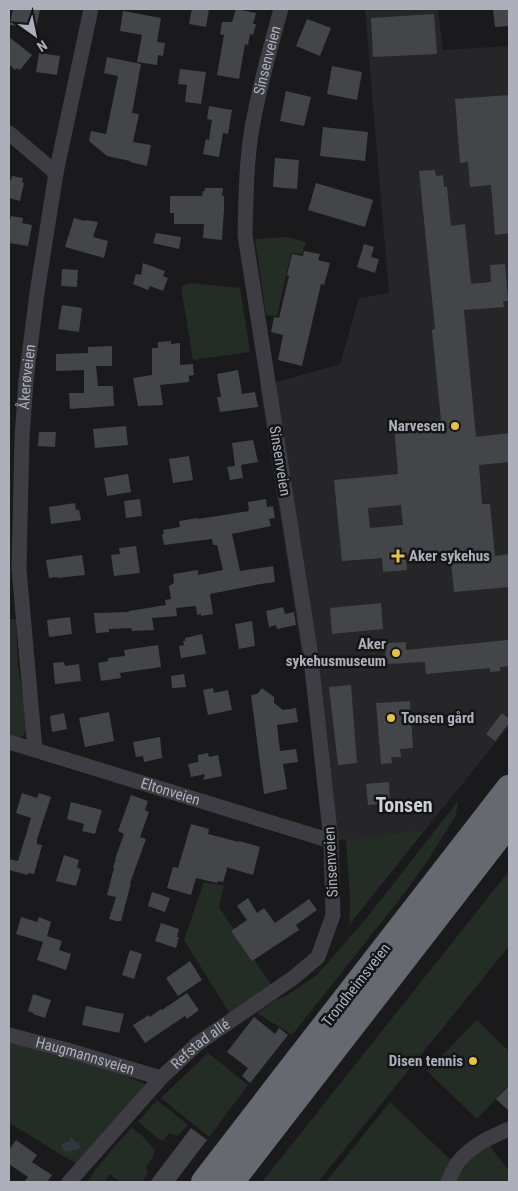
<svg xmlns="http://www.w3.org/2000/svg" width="518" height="1191" viewBox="0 0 518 1191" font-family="'Roboto Condensed',sans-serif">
	<rect width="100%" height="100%" fill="#1a1a1c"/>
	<path fill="#262629" d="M 365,9 L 438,9 L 443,50 L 509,46 L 509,726 L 425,830 L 331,841 L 260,387 L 340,364 L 359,298 L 389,293 Z"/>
	<path fill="#242c26" d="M 288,237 L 306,242 L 302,254 L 291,253 L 277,316 L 266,315 L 255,239 Z
		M 190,283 L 240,288 L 250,352 L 193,360 L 181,287 Z
		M 9,619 L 16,619 L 18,666 L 27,722 C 27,736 22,739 9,738 Z
		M 458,801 L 456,815 L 428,860 L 407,890 L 292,1035 L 257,1013 L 276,1000 L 287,995 L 317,975 L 369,915 Z
		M 425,830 L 349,925 L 350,901 L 346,839 Z
		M 509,871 L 509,946 L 318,1182 L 262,1182 Z
		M 204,882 L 224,886 L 219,907 L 272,986 L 230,1014 L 184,940 Z
		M 477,1020 L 509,1051 L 509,1085 L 477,1119 L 427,1071 Z
		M 9,1041 L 118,1072 L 145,1084 L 141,1092 L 78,1164 C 54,1152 32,1136 9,1123 Z
		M 208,1053 L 248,1085 L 209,1137 L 161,1098 Z
		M 157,1100 L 188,1125 L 178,1136 L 169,1133 L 163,1141 C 151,1135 148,1128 138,1122 Z
		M 390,1102 L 453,1162 L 485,1140 L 509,1171 L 509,1182 L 326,1182 Z
		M 132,1128 C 141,1134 149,1142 155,1151 L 153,1157 L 146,1166 L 148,1172 L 142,1182 L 120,1182 L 110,1174 L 104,1182 L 89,1182 L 89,1180 C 101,1161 116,1144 132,1128 Z"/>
	<path fill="#31373f" d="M 71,1137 L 72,1137 L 74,1141 L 79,1143 L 80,1147 L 79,1149 L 69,1152 L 63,1150 L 61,1145 L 64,1143 L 70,1141 Z"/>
	<path fill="#444549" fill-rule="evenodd" d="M 13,9 L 40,9 L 36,29 L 10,25 Z
		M 192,9 L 209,9 L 206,27 L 189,24 Z
		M 236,9 L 256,13 L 253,24 L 256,24 L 253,35 L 250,34 L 248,45 L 245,44 L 239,79 L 217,75 L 224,35 L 220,34 L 222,22 L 232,22 Z
		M 493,9 L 509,9 L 509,26 L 495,27 Z
		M 123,11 L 161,18 L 157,42 L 165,43 L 163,56 L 158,55 L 157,65 L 137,62 L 142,35 L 120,31 Z
		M 434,14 L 437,54 L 373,57 L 371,18 Z
		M 307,19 L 331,28 L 320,56 L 296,46 Z
		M 9,37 L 32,55 L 20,70 L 17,68 L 15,70 L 9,64 Z
		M 39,53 L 60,56 L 57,75 L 36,72 Z
		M 107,57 L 141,64 L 132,113 L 139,114 L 133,142 L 151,145 L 147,166 L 130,162 L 130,161 L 107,156 L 89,141 L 91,131 L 106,134 L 118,76 L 104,73 Z
		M 332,66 L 362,72 L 357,100 L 327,94 Z
		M 180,69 L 206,72 L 201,104 L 185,102 L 187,85 L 178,84 Z
		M 286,91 L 311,97 L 304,126 L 280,121 Z
		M 509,95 L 509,233 L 495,235 L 491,185 L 470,187 L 468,162 L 460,163 L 455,99 Z
		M 209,106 L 232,110 L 228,134 L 223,133 L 219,157 L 203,154 L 206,139 L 209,140 L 212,120 L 207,119 Z
		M 323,127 L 368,132 L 365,161 L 320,156 Z
		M 275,158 L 299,160 L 297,189 L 273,187 Z
		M 435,170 L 436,176 L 443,175 L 444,187 L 447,187 L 451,226 L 465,224 L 471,284 L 491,282 L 490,265 L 505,264 L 508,301 L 503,301 L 504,307 L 464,310 L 476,437 L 509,433 L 509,462 L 479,465 L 482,504 L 490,504 L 495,556 L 509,554 L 509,587 L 454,592 L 450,551 L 406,555 L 407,570 L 383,572 L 382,558 L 342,561 L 334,480 L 398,474 L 394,425 L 441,420 L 432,330 L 435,329 L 419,171 ZM 401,505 L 403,525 L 370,528 L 368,508 Z
		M 12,176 L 23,178 L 22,182 L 24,183 L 20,201 L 9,198 L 9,180 L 11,180 Z
		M 316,183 L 373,200 L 365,227 L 308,210 Z
		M 205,188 L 223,188 L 222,196 L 224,196 L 224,209 L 222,240 L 203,238 L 204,224 L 174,224 L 174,213 L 170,213 L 170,196 L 202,196 L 203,191 L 205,191 Z
		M 11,216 L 23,218 L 22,223 L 32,225 L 28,246 L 9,243 L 9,221 L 10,221 Z
		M 74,218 L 85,221 L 86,220 L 98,222 L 93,237 L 108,241 L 104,258 L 65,247 Z
		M 156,233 L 181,237 L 179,249 L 153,243 Z
		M 364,244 L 374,247 L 371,257 L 379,259 L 375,273 L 357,267 Z
		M 304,251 L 320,254 L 318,260 L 330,263 L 324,285 L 321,284 L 302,366 L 278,360 L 283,335 L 271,332 L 274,317 L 279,318 L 289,276 L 287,275 L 292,254 L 303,256 Z
		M 143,263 L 165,271 L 163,276 L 168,278 L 163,291 L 150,286 L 148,290 L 133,284 L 136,274 L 141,275 Z
		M 62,269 L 78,270 L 77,287 L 61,286 Z
		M 62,305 L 82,308 L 79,332 L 58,329 Z
		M 171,341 L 171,344 L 180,343 L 180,365 L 193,364 L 194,375 L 189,376 L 189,382 L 160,385 L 163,405 L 138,406 L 133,378 L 152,375 L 152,348 L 158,348 L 158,342 Z
		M 112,346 L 112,366 L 96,366 L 98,386 L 113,386 L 114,406 L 70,409 L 69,393 L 84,393 L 84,370 L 56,371 L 56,354 L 88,353 L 88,347 Z
		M 238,370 L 242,394 L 255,392 L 258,407 L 220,412 L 217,397 L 221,397 L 217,374 Z
		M 126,426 L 128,445 L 95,448 L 93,429 Z
		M 39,432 L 56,432 L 55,447 L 38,446 Z
		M 253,440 L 258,462 L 241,465 L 243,478 L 230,480 L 227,467 L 235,466 L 232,443 Z
		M 189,456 L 193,480 L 173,483 L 169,459 Z
		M 128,474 L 131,492 L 107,496 L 104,478 Z
		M 140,499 L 142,516 L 126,518 L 124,501 Z
		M 266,499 L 267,507 L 273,506 L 275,518 L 269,519 L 271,526 L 232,534 L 240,571 L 273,566 L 275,582 L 261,584 L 210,594 L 213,614 L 201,616 L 201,614 L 197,615 L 196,606 L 176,608 L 177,616 L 152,618 L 154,630 L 132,631 L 131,628 L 109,629 L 109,632 L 96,633 L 94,613 L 129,612 L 129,611 L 166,605 L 165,600 L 171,599 L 169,586 L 174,583 L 173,574 L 198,570 L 198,575 L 223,570 L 217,545 L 213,545 L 212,539 L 164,545 L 162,534 L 164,534 L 163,530 L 180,527 L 179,521 L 198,518 L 198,519 L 249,511 L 248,502 Z
		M 75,503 L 76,510 L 79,510 L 81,520 L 51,524 L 49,507 Z
		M 136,546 L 140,573 L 114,576 L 111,555 L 120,554 L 119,548 Z
		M 82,555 L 85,575 L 57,578 L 57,577 L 49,578 L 46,560 Z
		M 381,603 L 383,629 L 332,634 L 330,608 Z
		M 283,607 L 285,614 L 294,612 L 296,625 L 277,629 L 276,625 L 269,627 L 266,611 Z
		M 70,617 L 72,634 L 49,637 L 47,620 Z
		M 252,621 L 255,646 L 239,649 L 235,624 Z
		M 202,634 L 206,654 L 181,658 L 179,646 L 184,645 L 183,641 L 185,641 L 185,638 Z
		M 508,640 L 509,666 L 500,667 L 500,671 L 490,672 L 490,668 L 426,674 L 425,662 L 386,664 L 385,643 L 406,642 L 406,650 Z
		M 158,645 L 161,667 L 120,673 L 121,678 L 101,681 L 98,663 L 108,661 L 108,658 L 125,656 L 124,650 Z
		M 64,662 L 65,666 L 79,664 L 81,681 L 55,684 L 53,663 Z
		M 184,674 L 186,687 L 172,688 L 171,676 Z
		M 351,685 L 357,763 L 338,765 L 329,687 Z
		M 213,688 L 214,693 L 228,690 L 232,710 L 208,715 L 203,690 Z
		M 262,688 L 274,697 L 274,703 L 283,710 L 296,708 L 298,722 L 277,725 L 280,751 L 296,749 L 298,762 L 283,764 L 287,789 L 264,794 L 251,695 L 257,694 Z
		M 410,701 L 413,748 L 400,749 L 401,757 L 391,757 L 392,763 L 381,764 L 376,703 Z
		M 109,712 L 114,741 L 85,747 L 79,718 Z
		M 64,713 L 67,729 L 52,732 L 50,716 Z
		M 502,713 L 509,719 L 509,723 L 495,741 L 486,734 Z
		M 160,737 L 162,758 L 144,762 L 143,756 L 136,757 L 133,742 Z
		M 208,753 L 209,757 L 218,755 L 222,776 L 203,780 L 205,774 L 191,777 L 188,764 L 198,762 L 198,755 Z
		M 389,782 L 390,803 L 368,805 L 366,784 Z
		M 22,793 L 37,798 L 39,793 L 51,797 L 37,839 L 37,844 L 42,845 L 41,849 L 34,874 L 28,873 L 28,875 L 9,870 L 9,859 L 18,861 L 31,818 L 16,813 Z
		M 131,795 L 148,801 L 145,810 L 149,812 L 140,837 L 146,839 L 130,883 L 131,883 L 121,921 L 116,921 L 109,919 L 116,897 L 107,895 L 114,868 L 113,867 L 116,859 L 115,859 L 124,834 L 118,831 Z
		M 71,802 L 102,810 L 95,834 L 82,831 L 84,824 L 67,819 Z
		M 191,824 L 209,829 L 208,834 L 239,842 L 239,841 L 260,847 L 253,875 L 226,867 L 227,869 L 223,882 L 218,881 L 217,883 L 196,878 L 191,895 L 167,888 L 173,867 L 178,868 Z
		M 64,855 L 79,860 L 77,868 L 81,869 L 76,886 L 56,881 Z
		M 152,892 L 170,898 L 165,912 L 148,906 Z
		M 248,898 L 257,913 L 264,908 L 275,923 L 309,899 L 317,910 L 296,925 L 299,930 L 252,961 L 231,931 L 247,920 L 237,906 Z
		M 21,917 L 37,922 L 39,917 L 51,922 L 47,936 L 62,941 L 59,950 L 71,954 L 66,970 L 37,960 L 43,942 L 16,934 Z
		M 161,923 L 179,929 L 177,937 L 179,937 L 176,948 L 155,941 Z
		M 130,950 L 142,954 L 134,979 L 122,975 Z
		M 190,961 L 202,980 L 178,996 L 166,978 Z
		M 187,993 L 199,1010 L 187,1019 L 185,1016 L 145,1043 L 133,1025 L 149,1015 L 150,1017 L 161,1009 L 162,1010 Z
		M 33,994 L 51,1000 L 45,1018 L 33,1014 L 34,1013 L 28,1011 Z
		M 86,1006 L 124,1014 L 119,1033 L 82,1025 Z
		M 254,1017 L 275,1034 L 279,1028 L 288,1035 L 250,1083 L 242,1076 L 248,1068 L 227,1052 Z
		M 509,1086 L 509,1111 L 496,1099 Z
		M 191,1128 L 207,1140 L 175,1182 L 150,1182 Z
		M 16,1140 L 37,1155 L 32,1162 L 52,1175 L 47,1182 L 24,1182 L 28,1177 L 9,1164 L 9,1150 Z"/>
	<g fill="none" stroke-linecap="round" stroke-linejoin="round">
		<g stroke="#3d3d43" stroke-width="15">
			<path d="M 9,133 L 56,173"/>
			<path id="s1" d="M 9,742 L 331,841"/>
			<path id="s2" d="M 35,750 L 19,569 L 22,438 L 26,380 L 37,293 L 56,173 L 91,9"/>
			<path id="s3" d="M 9,1035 L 67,1050 L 161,1078"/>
			<path id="s4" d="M 69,1182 L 161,1078 L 197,1044 L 293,978 L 318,957 L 333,915 L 331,841 L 310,650 L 245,235 C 246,199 246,164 252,128 C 259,88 270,48 281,9"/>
			<path d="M 448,1182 C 451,1176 454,1167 459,1161 C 472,1145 491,1137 509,1129"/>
		</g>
		<path stroke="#676971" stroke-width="26" d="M 204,1182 C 305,1050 408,919 509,788
			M 231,1182 L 509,823"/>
	</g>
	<g fill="#e4c149" stroke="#151517" stroke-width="2">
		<circle cx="455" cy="426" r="5"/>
		<path d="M395.5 548.5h5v5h5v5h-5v5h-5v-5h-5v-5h5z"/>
		<circle cx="396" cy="653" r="5"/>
		<circle cx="391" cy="718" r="5"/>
		<circle cx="473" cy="1061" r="5"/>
	</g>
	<g text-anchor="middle" stroke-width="5" stroke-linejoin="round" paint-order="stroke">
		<g font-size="15" fill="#adb0ba" stroke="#151517">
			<text dy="5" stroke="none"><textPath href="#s4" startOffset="1245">Sinsenveien</textPath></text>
			<text dy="5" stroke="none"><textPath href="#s2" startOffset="374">Åkerøveien</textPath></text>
			<text transform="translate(280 461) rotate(81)" y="5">Sinsenveien</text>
			<text dy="5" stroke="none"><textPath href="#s1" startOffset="169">Eltonveien</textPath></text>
			<text transform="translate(331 862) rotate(-93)" y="5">Sinsenveien</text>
			<text transform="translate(356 985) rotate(-52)" y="5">Trondheimsveien</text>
			<text dy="5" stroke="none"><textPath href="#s4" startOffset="191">Refstad allé</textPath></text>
			<text dy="5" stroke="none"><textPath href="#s3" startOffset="79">Haugmannsveien</textPath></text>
		</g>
		<g font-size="15" font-weight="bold" fill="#adb0ba" stroke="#151517" text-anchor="end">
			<text x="445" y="431">Narvesen</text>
			<text x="409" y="561" text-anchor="start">Aker sykehus</text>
			<text x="386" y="649">Aker<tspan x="386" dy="17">sykehusmuseum</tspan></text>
			<text x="401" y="723" text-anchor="start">Tonsen gård</text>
			<text x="463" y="1066">Disen tennis</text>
		</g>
		<g font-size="20" font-weight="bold" fill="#cecfd7" stroke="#151517">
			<text x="404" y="812">Tonsen</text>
		</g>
	</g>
	<rect width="518" height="1191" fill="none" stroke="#adb0ba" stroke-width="20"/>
	<g transform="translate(35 35) rotate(147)" stroke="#151517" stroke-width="4" paint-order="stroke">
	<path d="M0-4L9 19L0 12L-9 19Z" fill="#adb0ba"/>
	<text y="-8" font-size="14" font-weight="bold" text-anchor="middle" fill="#adb0ba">N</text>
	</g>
</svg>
